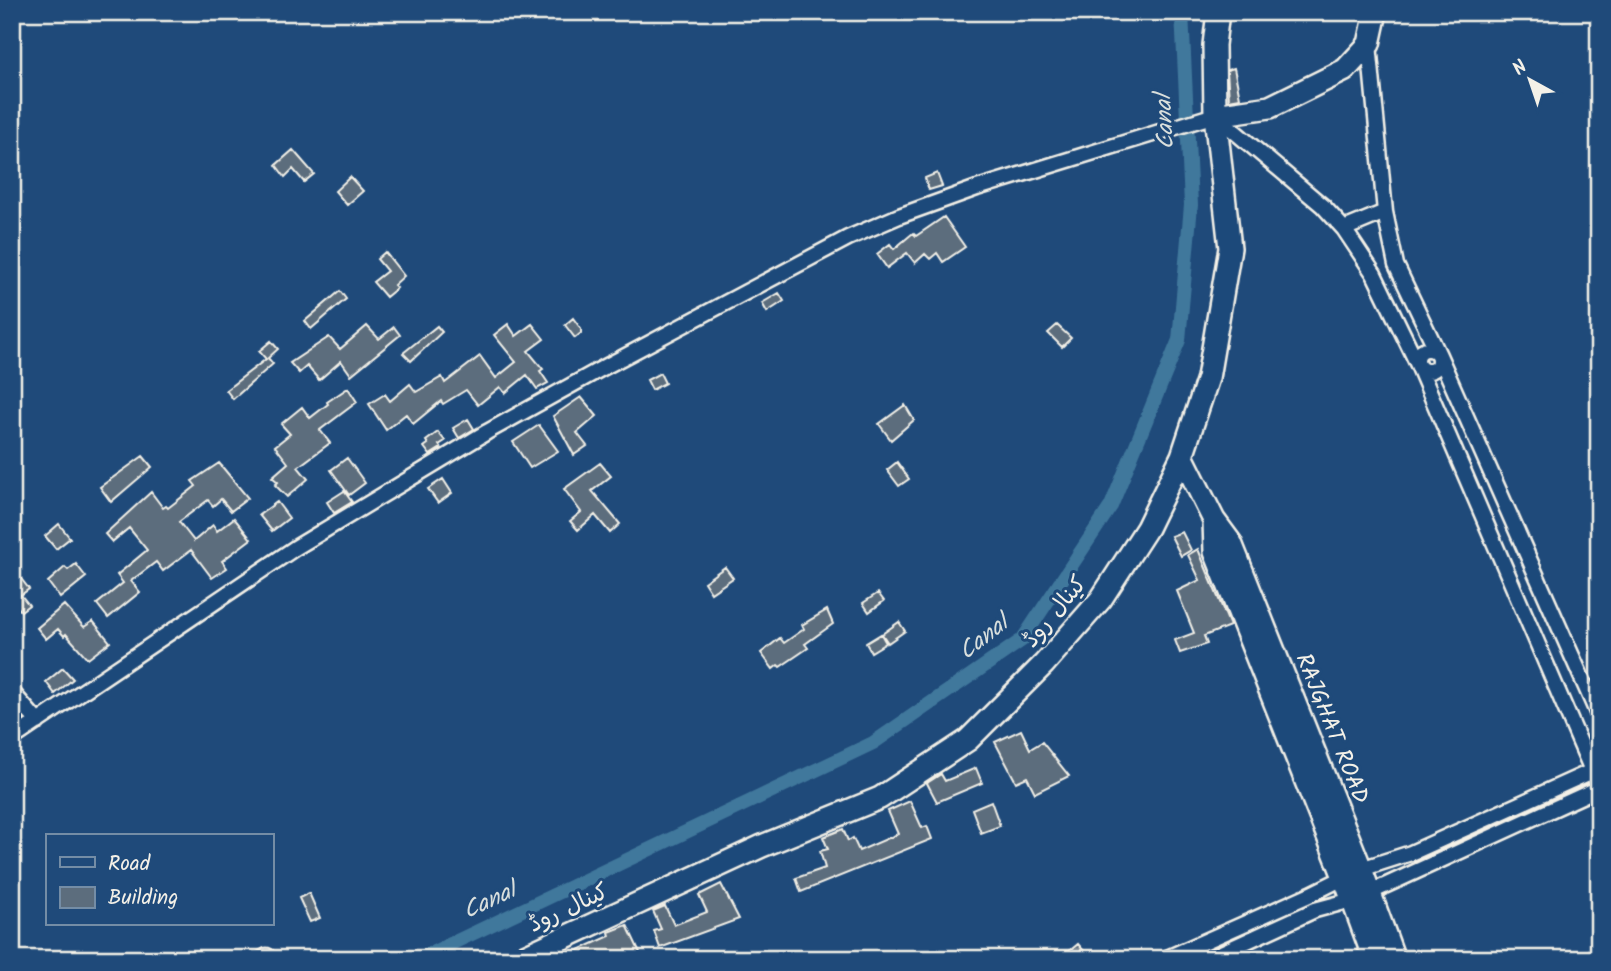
<svg xmlns="http://www.w3.org/2000/svg" width="1611" height="971" viewBox="0 0 1611 971" font-family="Kalam,'Playpen Sans Arabic',sans-serif">
	<rect width="100%" height="100%" fill="#1f4a7a"/>
	<filter id="ink" filterUnits="userSpaceOnUse"><feTurbulence type="fractalNoise" baseFrequency=".0143" numOctaves="2"/><feDisplacementMap in="SourceGraphic" scale="14" xChannelSelector="R" yChannelSelector="G"/><feConvolveMatrix kernelMatrix="1 2 1 2 8 2 1 2 1" color-interpolation-filters="sRGB"/></filter>
	<g filter="url(#ink)">
		<g fill="none" stroke-linecap="round" stroke-linejoin="round">
			<path stroke="#41789c" stroke-width="14" d="M 419,959 L 873,743 L 1022,640 L 1111,506 L 1179,340 L 1191,205 L 1182,12"/>
		</g>
		<path fill="#5c6d7d" stroke="#f4f1e8" stroke-width="2" d="M 1234,68 L 1240,98 L 1229,100 L 1227,70 Z
			M 293,150 L 314,174 L 304,182 L 293,169 L 285,177 L 276,165 Z
			M 937,173 L 942,186 L 929,190 L 925,178 Z
			M 350,177 L 363,191 L 347,205 L 335,191 Z
			M 944,217 L 965,247 L 943,262 L 937,253 L 930,259 L 925,254 L 915,263 L 907,253 L 887,268 L 877,254 L 890,244 L 894,249 L 913,233 L 916,236 Z
			M 385,252 L 404,276 L 394,285 L 397,288 L 386,297 L 373,282 L 387,271 L 377,259 Z
			M 340,291 L 346,299 L 311,329 L 305,321 Z
			M 779,293 L 784,301 L 767,312 L 762,303 Z
			M 573,318 L 581,329 L 581,333 L 575,338 L 565,325 Z
			M 508,324 L 516,336 L 532,324 L 544,339 L 528,351 L 543,369 L 540,371 L 548,383 L 537,389 L 527,375 L 505,393 L 500,387 L 478,405 L 466,390 L 443,404 L 441,401 L 413,424 L 406,414 L 386,430 L 369,404 L 385,394 L 390,401 L 410,384 L 416,392 L 442,377 L 445,383 L 480,356 L 496,378 L 516,362 L 494,335 Z
			M 1057,325 L 1071,338 L 1062,347 L 1048,333 Z
			M 367,326 L 379,339 L 394,327 L 400,335 L 351,375 L 341,361 L 319,380 L 307,366 L 299,373 L 290,363 L 329,337 L 340,349 Z
			M 437,326 L 442,332 L 411,361 L 403,353 Z
			M 271,341 L 278,349 L 268,358 L 273,364 L 233,399 L 226,390 L 266,359 L 259,351 Z
			M 660,373 L 665,383 L 652,390 L 647,380 Z
			M 348,388 L 357,402 L 320,430 L 330,443 L 298,467 L 308,479 L 287,497 L 275,485 L 278,482 L 272,477 L 288,463 L 275,446 L 290,434 L 281,424 L 302,407 L 310,418 L 328,404 L 327,402 Z
			M 581,397 L 597,416 L 577,433 L 587,446 L 574,455 L 553,416 Z
			M 905,405 L 914,420 L 891,440 L 879,424 Z
			M 468,419 L 474,429 L 459,438 L 453,428 Z
			M 539,425 L 558,451 L 530,468 L 513,442 Z
			M 438,432 L 445,441 L 439,445 L 441,448 L 430,455 L 424,447 L 428,444 L 426,441 Z
			M 143,456 L 152,467 L 111,502 L 100,487 Z
			M 347,458 L 365,483 L 349,495 L 331,470 Z
			M 897,462 L 909,479 L 899,486 L 887,470 Z
			M 219,463 L 248,498 L 231,511 L 221,499 L 213,506 L 208,500 L 179,522 L 194,541 L 213,525 L 217,531 L 234,518 L 251,539 L 222,561 L 227,568 L 212,578 L 191,550 L 163,571 L 156,562 L 131,581 L 140,592 L 108,618 L 97,604 L 123,583 L 117,575 L 147,550 L 129,528 L 112,542 L 105,534 L 151,492 L 163,508 L 166,506 L 168,508 L 196,486 L 192,481 Z
			M 600,463 L 611,476 L 592,491 L 620,524 L 610,533 L 595,515 L 578,530 L 570,521 L 581,512 L 564,489 Z
			M 443,479 L 452,493 L 438,503 L 428,489 Z
			M 344,491 L 352,502 L 334,513 L 327,502 Z
			M 277,502 L 289,518 L 272,531 L 259,515 Z
			M 59,524 L 70,538 L 56,549 L 45,536 Z
			M 1182,532 L 1191,550 L 1181,556 L 1171,536 Z
			M 1198,549 L 1230,626 L 1204,636 L 1207,644 L 1180,653 L 1175,640 L 1194,633 L 1177,591 L 1200,580 L 1188,555 Z
			M 76,564 L 86,577 L 60,598 L 48,582 L 65,567 L 68,570 Z
			M 12,567 L 29,589 L 21,595 L 29,605 L 21,611 L 12,601 Z
			M 725,567 L 733,578 L 711,593 L 704,582 Z
			M 878,593 L 884,601 L 869,612 L 863,603 Z
			M 64,605 L 84,627 L 93,621 L 110,642 L 88,659 L 66,634 L 64,636 L 58,629 L 46,639 L 37,628 Z
			M 827,610 L 833,624 L 805,644 L 808,648 L 780,667 L 778,665 L 773,669 L 761,653 L 780,638 L 784,643 L 804,629 L 802,625 Z
			M 899,622 L 905,631 L 888,643 L 882,634 Z
			M 881,634 L 886,643 L 871,652 L 866,643 Z
			M 63,668 L 73,679 L 55,694 L 46,682 Z
			M 1021,730 L 1030,749 L 1042,742 L 1069,776 L 1035,793 L 1027,777 L 1016,782 L 995,742 Z
			M 976,768 L 982,783 L 937,802 L 927,783 L 941,774 L 945,781 Z
			M 910,801 L 922,828 L 927,826 L 932,839 L 801,892 L 796,878 L 825,868 L 820,851 L 828,849 L 823,837 L 843,829 L 848,841 L 853,838 L 859,851 L 898,834 L 888,811 Z
			M 991,801 L 1000,826 L 981,833 L 972,809 Z
			M 721,884 L 739,919 L 660,948 L 654,931 L 661,929 L 653,911 L 665,906 L 674,925 L 707,912 L 699,895 Z
			M 309,893 L 320,918 L 310,922 L 299,898 Z
			M 627,925 L 643,959 L 559,959 L 610,936 L 609,932 Z
			M 1078,944 L 1091,959 L 1060,959 Z"/>
		<g fill="none" stroke-linecap="round" stroke-linejoin="round">
			<defs>
				<path id="street" d="M 1369,44 L 1385,212 L 1396,265 L 1439,355 L 1599,717
					M 1344,229 L 1385,212
					M1417 360a11 11 0 1 1 22 0a11 11 0 1 1-22 0Z
					M 12,692 L 38,722
					M 12,739 L 295,548 L 487,432 L 599,370 L 848,238 L 899,216 L 977,188 L 1215,115 L 1323,206 L 1344,229 L 1374,274 L 1418,365 L 1599,787
					M 262,959 L 267,956
					M 1165,959 L 1311,894 L 1361,869 L 1411,853 L 1599,768
					M 1208,959 L 1315,910 L 1352,900 L 1369,893 L 1599,788"/>
				<path id="secondary" d="M 1215,115 L 1270,107 L 1345,70 L 1369,44 L 1376,12
					M 1182,456 L 1214,520 L 1231,543 L 1361,869 L 1394,959
					M 1214,520 L 1215,552 L 1344,877 L 1374,959
					M 518,959 L 762,846 L 880,798 L 968,740 L 1044,664 L 1101,599 L 1147,528 L 1182,456 L 1208,378 L 1230,248 L 1215,115 L 1214,45 L 1218,12"/>
			</defs>
			<use href="#street" stroke="#f4f1e8" stroke-width="19"/>
			<use href="#secondary" stroke="#f4f1e8" stroke-width="26"/>
			<use href="#street" stroke="#1f4a7a" stroke-width="14"/>
			<use href="#secondary" stroke="#1f4a7a" stroke-width="21"/>
		</g>
	</g>
	<g text-anchor="middle" stroke-width="6" stroke-linejoin="round" paint-order="stroke">
		<g font-size="23" fill="#f4f1e8" stroke="#1f4a7a">
			<text transform="translate(1054 611) rotate(-50)" y="8">کینال روڈ</text>
			<text transform="translate(1333 728) rotate(68)" y="8">RAJGHAT ROAD</text>
			<text transform="translate(568 907) rotate(-25)" y="8">کینال روڈ</text>
		</g>
		<g font-size="24" font-style="italic" fill="#d9dfdd" stroke="#1f4a7a">
			<text transform="translate(1164 122) rotate(-93)" y="8">Canal</text>
			<text transform="translate(983 637) rotate(-38)" y="8">Canal</text>
			<text transform="translate(489 900) rotate(-25)" y="8">Canal</text>
		</g>
	</g>
	<rect width="1611" height="971" fill="none" stroke="#1f4a7a" stroke-width="42"/>
	<rect x="21" y="21" width="1569" height="929" fill="none" stroke="#f4f1e8" stroke-width="2.5" filter="url(#ink)"/>
	<rect x="46" y="834" width="228" height="91" fill="#1f4a7a" stroke="#748da6" stroke-width="2"/>
	<rect x="60" y="857" width="35" height="10" fill="#1f4a7a" stroke="#748da6" stroke-width="2"/>
	<text x="108" y="870" font-size="21" fill="#f4f1e8">Road</text>
	<rect x="60" y="887" width="35" height="21" fill="#5c6d7d" stroke="#748da6" stroke-width="2"/>
	<text x="108" y="904" font-size="21" fill="#f4f1e8">Building</text>
	<g transform="translate(1530 80) rotate(320)" stroke="#1f4a7a" stroke-width="5" paint-order="stroke">
	<path d="M0-5L12 26L0 18L-12 26Z" fill="#f4f1e8"/>
	<text y="-10" font-size="19" font-weight="bold" text-anchor="middle" fill="#f4f1e8">N</text>
	</g>
</svg>
